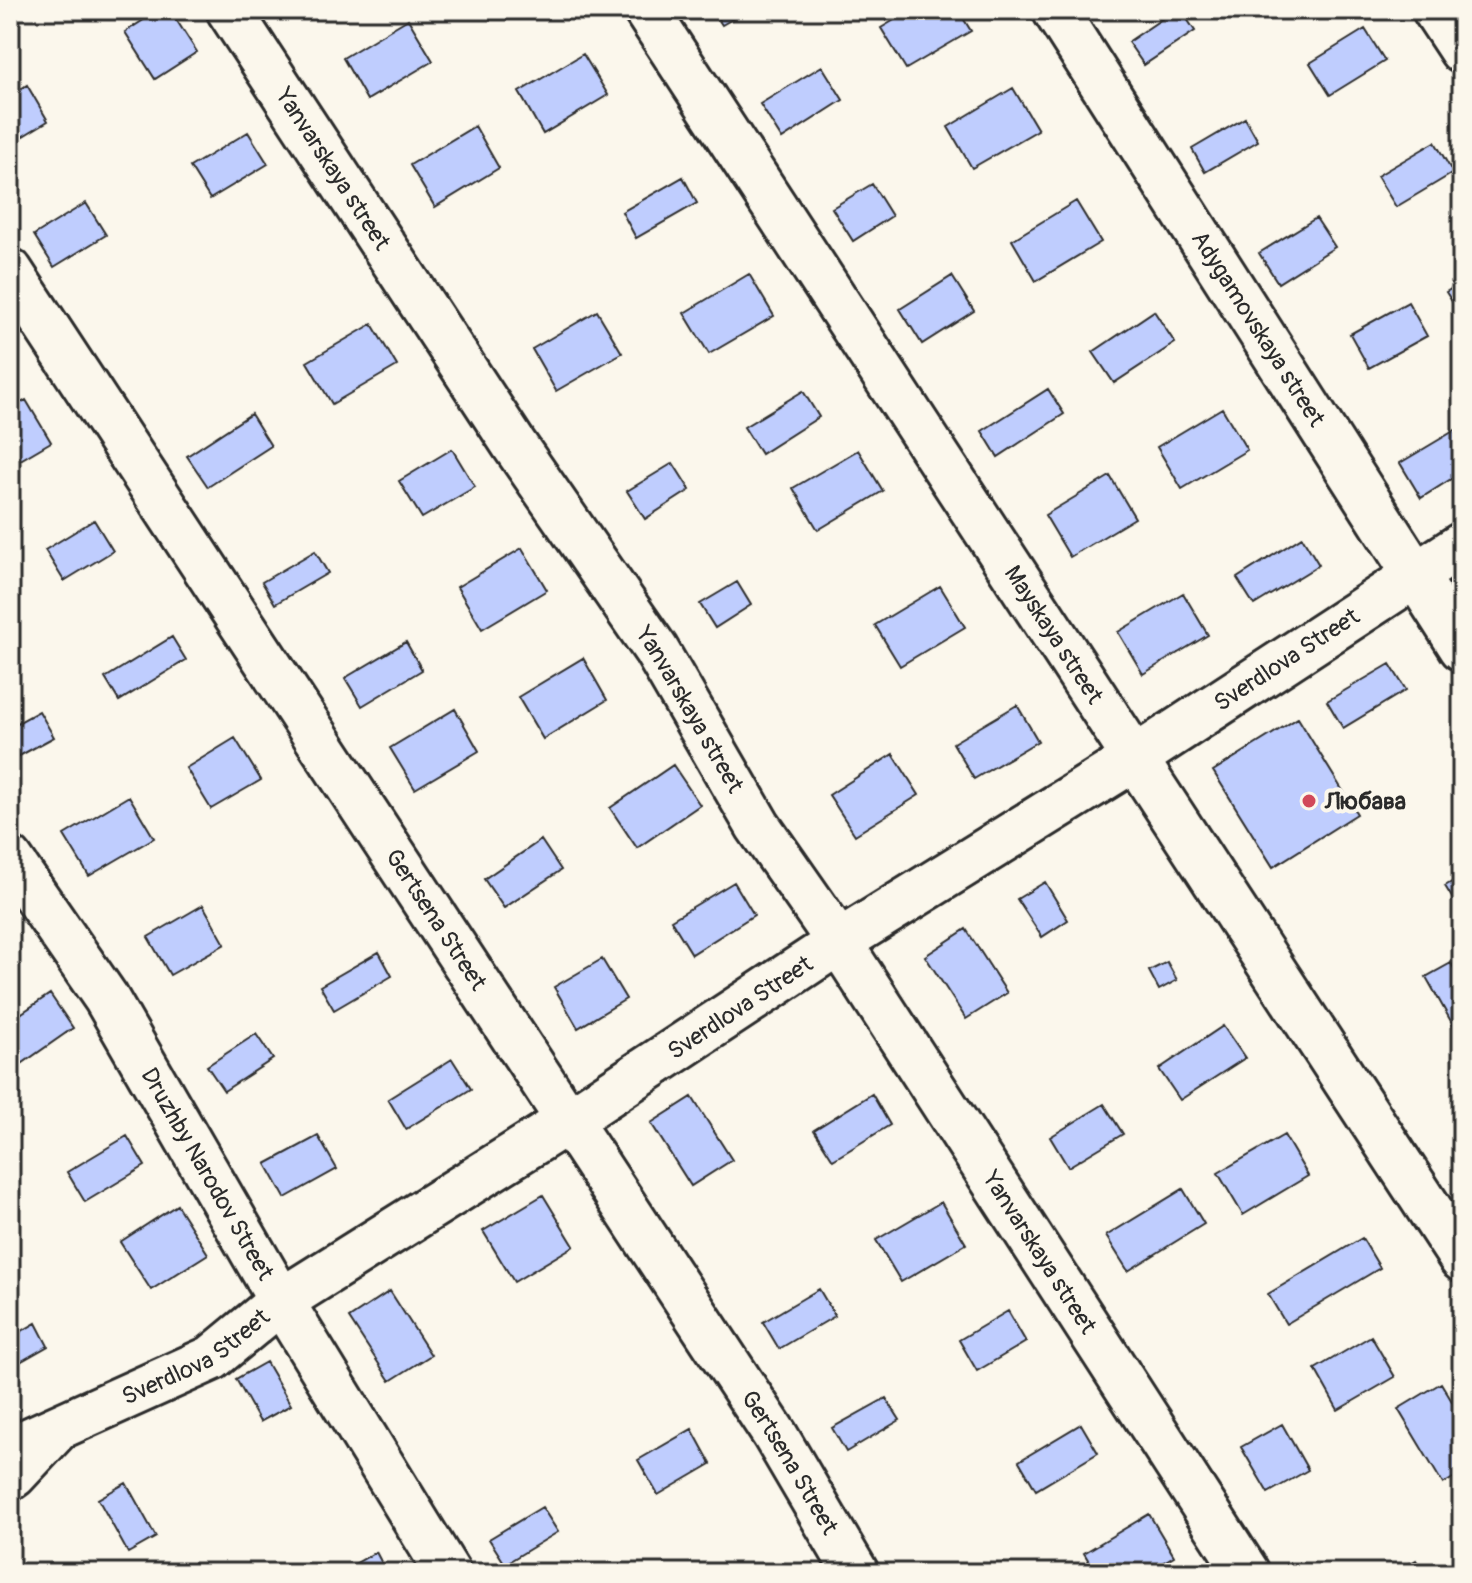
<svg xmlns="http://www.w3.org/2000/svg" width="1472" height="1583" viewBox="0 0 1472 1583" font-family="Pangolin,sans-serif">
	<rect width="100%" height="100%" fill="#fbf7ec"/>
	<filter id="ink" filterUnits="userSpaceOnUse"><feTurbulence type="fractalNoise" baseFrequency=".0125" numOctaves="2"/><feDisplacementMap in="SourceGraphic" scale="16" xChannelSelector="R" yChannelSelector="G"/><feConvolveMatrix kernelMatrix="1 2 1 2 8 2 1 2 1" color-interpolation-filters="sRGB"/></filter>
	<g filter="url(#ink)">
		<path fill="#bfcdfe" stroke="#2b2b2b" stroke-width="2" d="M 159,10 L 170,10 L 197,52 L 155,79 L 125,32 Z
			M 712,10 L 748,10 L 722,25 Z
			M 911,10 L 958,10 L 971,31 L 906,69 L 881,28 Z
			M 1175,10 L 1181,10 L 1195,31 L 1144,65 L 1128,42 Z
			M 408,19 L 433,61 L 367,100 L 343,58 Z
			M 1365,29 L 1385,61 L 1330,95 L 1310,63 Z
			M 583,54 L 608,95 L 543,134 L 519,92 Z
			M 822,66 L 843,100 L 782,139 L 760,104 Z
			M 27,85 L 48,121 L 10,144 L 10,96 Z
			M 1013,88 L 1038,130 L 972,168 L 948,127 Z
			M 1245,118 L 1258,141 L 1205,172 L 1192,149 Z
			M 475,126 L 499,168 L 435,207 L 410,165 Z
			M 248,132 L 268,164 L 210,199 L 190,167 Z
			M 1435,142 L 1453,173 L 1396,207 L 1377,176 Z
			M 683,177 L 697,203 L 636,238 L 622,212 Z
			M 872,184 L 892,216 L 853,241 L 832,208 Z
			M 1076,201 L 1101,242 L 1036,281 L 1012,240 Z
			M 86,203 L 106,235 L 54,267 L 34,235 Z
			M 1316,218 L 1335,247 L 1278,283 L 1259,253 Z
			M 749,274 L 774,316 L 709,354 L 684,313 Z
			M 952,276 L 974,311 L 922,344 L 900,309 Z
			M 1462,282 L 1462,317 L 1446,292 Z
			M 1408,302 L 1427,336 L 1369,368 L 1350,334 Z
			M 597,311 L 622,353 L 556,391 L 532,349 Z
			M 1154,311 L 1175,343 L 1114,383 L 1093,352 Z
			M 372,324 L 397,366 L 332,404 L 307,362 Z
			M 1048,389 L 1064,414 L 998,457 L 982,431 Z
			M 803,391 L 819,417 L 761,454 L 744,427 Z
			M 26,400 L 51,442 L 10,466 L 10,409 Z
			M 1222,408 L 1247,450 L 1182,489 L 1157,447 Z
			M 251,414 L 271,446 L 208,487 L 187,456 Z
			M 1457,429 L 1462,437 L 1462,472 L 1421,498 L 1400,463 Z
			M 452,449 L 475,487 L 422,518 L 399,481 Z
			M 858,450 L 883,491 L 818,530 L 793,488 Z
			M 673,463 L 690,490 L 645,519 L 627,491 Z
			M 1110,476 L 1135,518 L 1070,557 L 1045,515 Z
			M 94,520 L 113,551 L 64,581 L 45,550 Z
			M 1302,537 L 1319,565 L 1254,605 L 1237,578 Z
			M 522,548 L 547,590 L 482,629 L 457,587 Z
			M 315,551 L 328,573 L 275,604 L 262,582 Z
			M 737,582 L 751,605 L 715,628 L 700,604 Z
			M 940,586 L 965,627 L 900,666 L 875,625 Z
			M 1183,593 L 1208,635 L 1143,674 L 1118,632 Z
			M 172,637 L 186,660 L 119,701 L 105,678 Z
			M 406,642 L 422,670 L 362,706 L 345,678 Z
			M 583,658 L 607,700 L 543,739 L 518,697 Z
			M 1390,664 L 1406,690 L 1343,728 L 1327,701 Z
			M 1017,705 L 1038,741 L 974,779 L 953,743 Z
			M 455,709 L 479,751 L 415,789 L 390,748 Z
			M 39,711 L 54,737 L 10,761 L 10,727 Z
			M 1298,718 L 1357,814 L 1273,867 L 1213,771 Z
			M 235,738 L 261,780 L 211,809 L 186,768 Z
			M 893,754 L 919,795 L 855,835 L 829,795 Z
			M 673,765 L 700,805 L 637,848 L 610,808 Z
			M 129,796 L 154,838 L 89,876 L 64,835 Z
			M 541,840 L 561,870 L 504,908 L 484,879 Z
			M 1462,876 L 1462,914 L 1445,886 Z
			M 734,882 L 754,915 L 692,954 L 671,920 Z
			M 1045,882 L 1068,920 L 1042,937 L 1017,899 Z
			M 203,905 L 225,944 L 170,975 L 148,937 Z
			M 966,929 L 1007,993 L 966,1019 L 925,956 Z
			M 379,952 L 392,976 L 334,1010 L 320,986 Z
			M 602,959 L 626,999 L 578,1028 L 554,987 Z
			M 1167,962 L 1177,980 L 1159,990 L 1149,971 Z
			M 1451,963 L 1462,983 L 1461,1039 L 1426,977 Z
			M 50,994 L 73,1028 L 10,1072 L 10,1021 Z
			M 1223,1026 L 1245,1058 L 1180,1100 L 1159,1069 Z
			M 256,1034 L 273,1059 L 224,1091 L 207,1066 Z
			M 452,1059 L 471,1089 L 406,1129 L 388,1099 Z
			M 872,1094 L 890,1125 L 833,1160 L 814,1130 Z
			M 692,1097 L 732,1160 L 691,1186 L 651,1123 Z
			M 1104,1104 L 1123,1134 L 1068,1167 L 1050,1137 Z
			M 1284,1135 L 1308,1176 L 1243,1215 L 1218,1173 Z
			M 127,1136 L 145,1166 L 85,1202 L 67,1172 Z
			M 318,1136 L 337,1169 L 285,1198 L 266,1164 Z
			M 1183,1189 L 1204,1224 L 1128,1271 L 1106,1236 Z
			M 543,1195 L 574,1246 L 514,1282 L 483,1231 Z
			M 941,1202 L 966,1244 L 901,1282 L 876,1240 Z
			M 177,1205 L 208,1254 L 151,1290 L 120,1242 Z
			M 1362,1238 L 1380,1268 L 1286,1324 L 1268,1294 Z
			M 819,1289 L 835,1316 L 779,1349 L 763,1322 Z
			M 390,1291 L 431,1355 L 390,1381 L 349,1318 Z
			M 1008,1311 L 1026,1342 L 977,1371 L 959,1340 Z
			M 36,1323 L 48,1346 L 13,1366 L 10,1361 L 10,1338 Z
			M 1371,1336 L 1395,1377 L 1338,1410 L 1315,1369 Z
			M 266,1362 L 291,1405 L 260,1422 L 236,1379 Z
			M 1441,1383 L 1462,1418 L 1462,1473 L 1443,1484 L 1398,1409 Z
			M 886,1398 L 900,1420 L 846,1452 L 832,1428 Z
			M 1081,1424 L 1098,1453 L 1036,1490 L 1019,1461 Z
			M 1282,1424 L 1308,1470 L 1268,1493 L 1241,1447 Z
			M 692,1429 L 711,1464 L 658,1495 L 638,1460 Z
			M 126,1483 L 156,1537 L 128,1553 L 98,1499 Z
			M 542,1507 L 558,1532 L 505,1564 L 489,1539 Z
			M 1149,1514 L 1174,1556 L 1145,1573 L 1096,1573 L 1084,1553 Z
			M 376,1552 L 387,1573 L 339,1573 Z
			M 1416,1560 L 1424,1573 L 1393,1573 Z"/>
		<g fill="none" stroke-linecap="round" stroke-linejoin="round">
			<defs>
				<path id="lane" d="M 10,1490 L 21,1482 L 65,1435"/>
				<g id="street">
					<path id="s1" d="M 229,10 L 513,443 L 656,650 L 758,826 L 839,942 L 1247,1573"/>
					<path id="s2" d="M 646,10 L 1462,1259"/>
					<path id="s3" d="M 1055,10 L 1462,648"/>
					<path id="s4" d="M 10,271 L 775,1435 L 856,1573"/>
					<path id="s5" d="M 10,859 L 106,998 L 281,1301 L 448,1573"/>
					<path id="s6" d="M 10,1449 L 212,1358 L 281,1301 L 568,1121 L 839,942 L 1134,759 L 1462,545"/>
				</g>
				<path id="secondary" d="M 1435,10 L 1462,51"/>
			</defs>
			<use href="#lane" stroke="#2b2b2b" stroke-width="30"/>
			<use href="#street" stroke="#2b2b2b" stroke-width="50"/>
			<use href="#secondary" stroke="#2b2b2b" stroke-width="50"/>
			<use href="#lane" stroke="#fbf7ec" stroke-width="24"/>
			<use href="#street" stroke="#fbf7ec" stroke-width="44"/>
			<use href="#secondary" stroke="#fbf7ec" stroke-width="44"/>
		</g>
	</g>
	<circle fill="#d1495b" stroke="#fbf7ec" stroke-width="3" cx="1309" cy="801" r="8"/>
	<g text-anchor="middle" stroke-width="8" stroke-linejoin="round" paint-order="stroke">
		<g font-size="24" fill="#2b2b2b" stroke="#fbf7ec">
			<text dy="8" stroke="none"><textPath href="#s1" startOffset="190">Yanvarskaya street</textPath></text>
			<text dy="8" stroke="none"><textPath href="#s3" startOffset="378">Adygamovskaya street</textPath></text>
			<text dy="8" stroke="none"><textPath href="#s2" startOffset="746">Mayskaya street</textPath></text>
			<text dy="8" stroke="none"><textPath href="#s6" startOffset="1504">Sverdlova Street</textPath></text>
			<text dy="8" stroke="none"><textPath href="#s1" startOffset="838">Yanvarskaya street</textPath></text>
			<text dy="8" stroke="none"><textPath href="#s4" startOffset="776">Gertsena Street</textPath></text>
			<text dy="8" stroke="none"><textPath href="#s6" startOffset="856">Sverdlova Street</textPath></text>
			<text dy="8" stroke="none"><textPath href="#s5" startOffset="372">Druzhby Narodov Street</textPath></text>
			<text dy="8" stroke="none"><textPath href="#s1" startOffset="1484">Yanvarskaya street</textPath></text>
			<text dy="8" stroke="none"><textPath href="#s6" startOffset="208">Sverdlova Street</textPath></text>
			<text dy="8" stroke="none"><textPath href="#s4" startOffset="1424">Gertsena Street</textPath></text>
		</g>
		<g font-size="24" font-weight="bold" fill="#2b2b2b" stroke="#fbf7ec" text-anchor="start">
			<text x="1325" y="809">Любава</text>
		</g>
	</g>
	<rect width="1472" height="1583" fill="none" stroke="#fbf7ec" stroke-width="40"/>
	<rect x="20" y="20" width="1432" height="1543" fill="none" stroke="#2b2b2b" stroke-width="3" filter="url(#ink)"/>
</svg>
